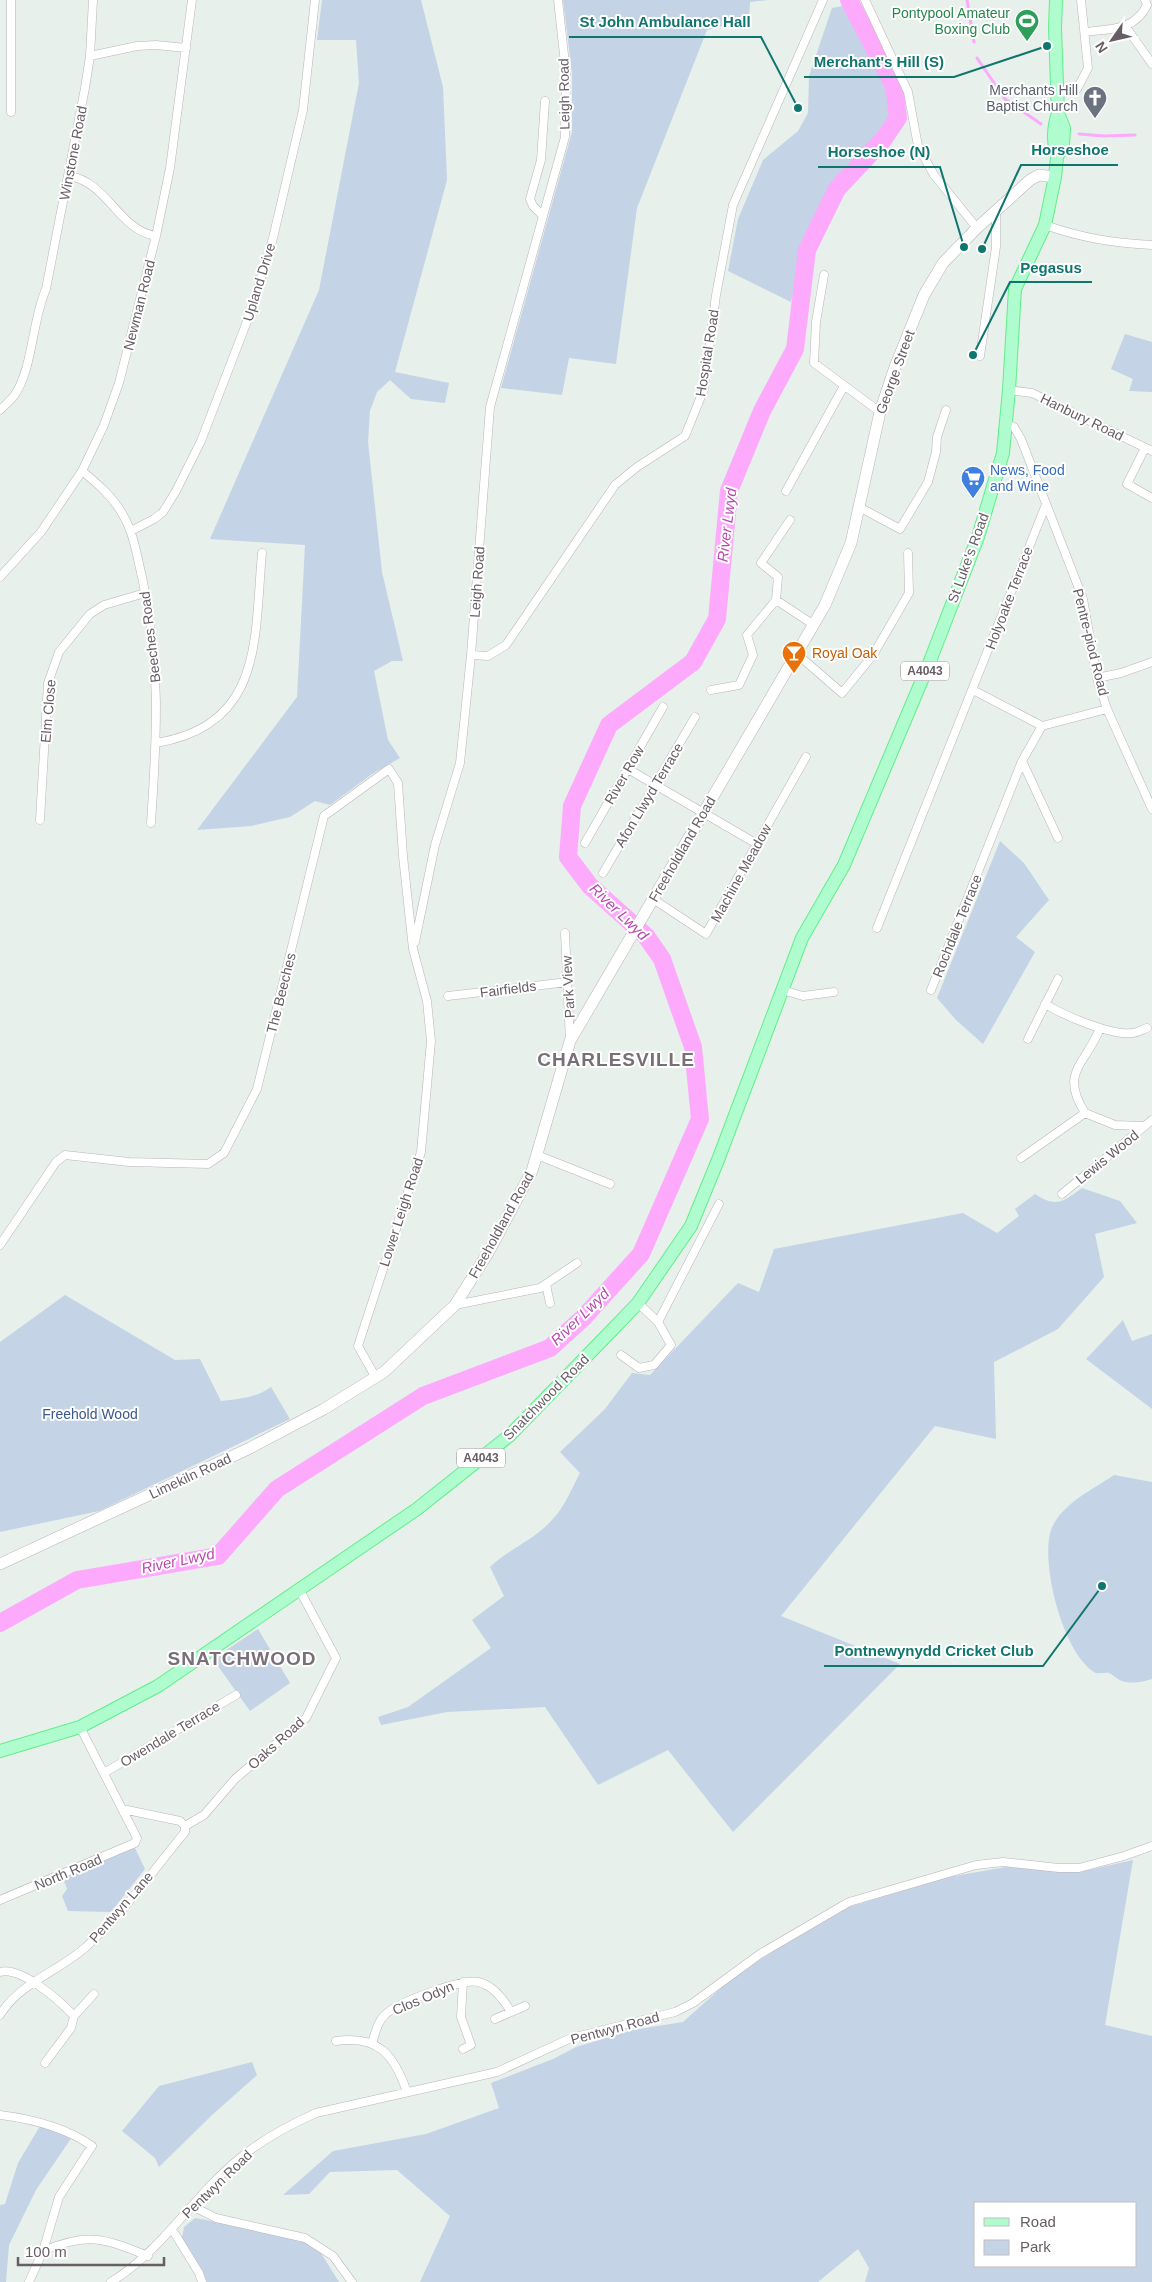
<svg xmlns="http://www.w3.org/2000/svg" width="1152" height="2282" viewBox="0 0 1152 2282" font-family="Arial,sans-serif">
	<rect width="100%" height="100%" fill="#e7f0ea"/>
	<path fill="#c4d3e6" fill-rule="evenodd" d="M 322,0 L 421,0 L 443,87 L 447,180 L 395,372 L 449,383 L 445,403 L 411,399 L 390,380 L 377,392 L 370,411 L 368,442 L 382,572 L 403,661 L 392,661 L 374,671 L 388,740 L 400,758 L 372,774 L 330,805 L 315,801 L 290,817 L 251,826 L 197,830 L 297,697 L 305,545 L 210,539 L 319,290 L 359,83 L 356,40 L 317,40 Z
		M 563,0 L 768,0 L 750,2 L 749,19 L 707,30 L 637,208 L 616,364 L 569,358 L 562,395 L 501,388 L 572,132 L 572,73 Z
		M 843,6 L 893,100 L 892,118 L 869,152 L 837,182 L 806,233 L 791,302 L 728,271 L 738,219 L 763,160 L 798,131 L 808,113 L 809,76 L 832,8 Z
		M 1125,334 L 1152,342 L 1152,392 L 1129,391 L 1133,379 L 1111,369 Z
		M 1000,841 L 1024,863 L 1049,900 L 1016,937 L 1035,952 L 983,1044 L 956,1020 L 937,998 Z
		M 1082,1188 L 1120,1201 L 1137,1223 L 1095,1234 L 1104,1277 L 1058,1329 L 994,1362 L 996,1439 L 935,1426 L 781,1616 L 900,1664 L 733,1832 L 668,1750 L 598,1785 L 545,1707 L 447,1712 L 381,1725 L 378,1717 L 408,1707 L 491,1648 L 472,1620 L 504,1596 L 490,1567 C 509,1549 534,1540 552,1520 C 564,1508 572,1488 580,1473 L 560,1452 L 605,1409 L 632,1373 L 650,1375 L 738,1283 L 759,1292 L 774,1249 L 963,1213 L 997,1233 L 1019,1216 L 1015,1209 L 1035,1194 C 1056,1208 1063,1202 1082,1188 Z
		M 65,1295 L 175,1360 L 200,1359 L 221,1401 C 239,1399 256,1398 271,1387 L 290,1419 L 99,1511 L 0,1532 L 0,1342 Z
		M 1123,1320 L 1132,1341 L 1152,1334 L 1152,1409 L 1086,1359 Z
		M 1114,1475 L 1152,1482 L 1152,1679 C 1143,1682 1132,1684 1122,1681 C 1117,1679 1113,1675 1109,1673 C 1104,1672 1098,1675 1094,1672 C 1063,1653 1040,1563 1051,1530 C 1061,1504 1092,1490 1114,1475 Z
		M 258,1629 L 290,1683 L 250,1711 L 213,1659 Z
		M 134,1846 L 145,1869 L 111,1912 L 68,1911 L 62,1896 L 67,1889 L 63,1878 Z
		M 1133,1860 L 1105,2025 L 1152,2036 L 1152,2282 L 865,2282 L 869,2268 L 858,2249 L 818,2282 L 420,2282 L 450,2216 L 397,2170 L 330,2172 L 309,2194 L 283,2195 L 333,2151 L 426,2134 L 499,2108 L 491,2083 L 553,2059 L 576,2047 L 633,2030 L 683,2022 L 730,1980 L 799,1934 L 849,1907 L 949,1877 L 1006,1867 L 1080,1872 ZM 976,2203 L 1136,2203 L 1136,2266 L 976,2266 Z
		M 252,2062 L 257,2075 L 212,2115 L 159,2167 L 155,2158 L 122,2131 L 159,2086 Z
		M 40,2126 L 72,2137 L 36,2190 L 9,2245 L 6,2282 L 0,2282 L 0,2205 L 5,2204 L 18,2163 Z
		M 195,2218 L 295,2237 L 319,2250 L 339,2282 L 207,2282 L 202,2270 L 182,2238 L 184,2227 Z"/>
	<g fill="none" stroke-linecap="round" stroke-linejoin="round">
		<path stroke="#fdaafc" stroke-width="3" d="M 967,0 L 974,42
			M 977,58 L 1005,99 L 1041,124
			M 1079,134 L 1104,136 L 1135,135"/>
		<path stroke="#fdaafc" stroke-width="18" d="M 0,1623 L 77,1580 L 218,1556 L 277,1489 L 423,1396 L 550,1348 L 584,1317 L 641,1254 L 700,1119 L 693,1047 L 662,959 L 646,936 L 590,886 L 568,857 L 572,806 L 609,725 L 693,662 L 717,619 L 729,491 L 762,411 L 795,349 L 807,250 L 837,189 L 883,140 L 898,118 L 894,86 L 849,0"/>
		<defs>
			<path id="minor" d="M 11,0 L 11,112
				M 865,0 L 908,92 L 918,146 L 934,175 L 977,228
				M 1126,27 L 1152,64
				M 1085,32 C 1109,29 1135,31 1147,5 L 1145,0
				M 90,56 L 137,46 L 156,45 L 186,48
				M 1058,94 L 1077,89 L 1088,68 L 1081,0
				M 69,176 C 108,182 118,230 156,236
				M 542,215 L 533,206 L 530,199 L 541,160 L 545,101
				M 1045,225 C 1082,238 1113,243 1152,245
				M 824,275 L 816,322 L 814,363 L 880,412
				M 980,356 L 996,247 L 996,212
				M 1009,390 L 1032,393 L 1152,451
				M 0,410 C 4,406 10,401 14,396 C 33,369 32,320 46,289 L 85,88 L 90,56 L 93,0
				M 1006,424 L 1014,427 L 1021,439 L 1083,599 L 1097,678 L 1107,709 L 1152,809
				M 1145,448 L 1127,484 L 1152,498
				M 82,471 C 98,484 113,497 123,515 C 134,534 137,556 142,577 C 161,663 157,735 151,823
				M 786,491 L 844,386
				M 859,507 L 900,529 L 928,482 L 936,452 L 937,437 L 946,410
				M 131,531 L 154,519 L 163,512 L 176,491 L 201,441 L 251,311 L 273,238 L 303,110 L 315,0
				M 0,577 L 41,532 L 82,471 L 104,425 L 119,383 L 156,236 L 170,168 L 192,0
				M 776,600 L 778,577 L 761,563 L 790,520
				M 797,654 L 842,693 L 873,655 L 909,593 L 908,553
				M 471,655 L 488,656 L 506,645 L 615,485 L 637,467 L 685,436 L 704,389 L 716,295 L 733,205 L 823,0
				M 1097,678 L 1121,673 L 1152,662
				M 711,690 L 739,685 L 753,655 L 747,635 L 776,600 L 814,625
				M 973,690 L 1042,726
				M 1042,726 L 1107,709
				M 156,743 C 264,725 254,639 262,553
				M 1022,761 L 1058,838
				M 628,769 L 757,844
				M 40,820 L 48,683 L 59,652 L 90,614 L 104,605 L 145,593
				M 585,843 L 663,707
				M 603,873 L 695,717
				M 653,899 L 706,934 L 806,757
				M 877,928 L 1045,507
				M 565,933 L 570,1041
				M 415,942 L 435,845 L 460,763 L 471,655 L 490,407 L 565,137 L 566,73 L 558,0
				M 782,990 L 803,996 L 834,992
				M 931,990 L 1022,761 L 1042,726
				M 448,996 L 568,982
				M 1045,1004 C 1063,1015 1111,1036 1133,1033 C 1137,1033 1143,1029 1147,1028
				M 1028,1039 L 1058,979
				M 1085,1113 L 1115,1125 L 1144,1126
				M 537,1155 L 610,1184
				M 1021,1158 L 1085,1113 C 1059,1071 1086,1065 1100,1028
				M 1062,1194 L 1152,1120
				M 0,1245 L 56,1162 L 65,1155 L 129,1162 L 208,1164 L 224,1153 L 257,1089 L 324,816 L 389,769 L 398,783 L 403,856 L 413,949 L 427,1001 L 431,1041 L 421,1152 L 358,1346 L 376,1378
				M 546,1285 L 550,1303
				M 638,1303 L 658,1322 L 719,1204
				M 455,1305 L 540,1288 L 577,1263
				M 621,1355 L 639,1368 L 654,1365 L 671,1345 L 658,1322
				M 104,1773 L 236,1695
				M 124,1813 L 127,1810 L 180,1821 L 185,1826
				M 185,1826 L 204,1815 L 235,1779 L 306,1718 L 336,1658 L 299,1589
				M 0,1900 L 135,1843 L 137,1838 L 80,1727
				M 0,1972 C 21,1966 60,2001 74,2016 L 94,1994
				M 0,2015 C 20,1982 60,1971 87,1946 C 124,1912 153,1871 185,1832 L 185,1826
				M 495,2019 L 525,2006
				M 336,2041 C 379,2035 394,2055 407,2092
				M 372,2044 C 375,2033 378,2020 387,2013 C 400,2002 462,1978 478,1982 C 493,1985 504,2000 511,2012
				M 463,2049 L 471,2045 L 461,2017 L 463,1982
				M 45,2063 L 71,2028 L 74,2016
				M 0,2115 C 32,2119 65,2127 92,2146 L 59,2197 L 43,2251 L 29,2282
				M 192,2206 L 216,2218 L 305,2238 L 333,2256 L 352,2282
				M 172,2229 L 199,2273 L 202,2282
				M 43,2251 C 87,2232 104,2238 148,2256
				M 111,2282 C 163,2250 193,2196 240,2158 C 263,2139 289,2125 316,2113 L 497,2072 L 571,2038 L 675,2012 L 693,2003 L 760,1954 L 849,1902 L 976,1865 L 1003,1862 L 1059,1868 L 1079,1868 L 1124,1856 L 1152,1846"/>
			<path id="secondary" d="M 0,1564 L 248,1449 L 324,1409 L 384,1372 L 455,1305 L 488,1253 L 532,1171 L 570,1041 L 825,605 L 851,543 L 880,412 L 895,367 L 924,295 L 943,263 L 977,228 L 1030,180 L 1039,175 L 1055,177"/>
			<path id="primary" d="M 1057,157 C 1052,141 1053,128 1058,113
				M 0,1751 L 80,1727 L 158,1686 L 417,1509 L 509,1436 L 614,1328 L 638,1303 L 691,1226 L 718,1160 L 802,938 L 844,865 L 930,661 L 978,537 L 1003,453 L 1009,390 L 1015,289 L 1045,225 L 1055,177 L 1057,157 L 1063,145 L 1064,128 L 1058,113 L 1055,28 L 1056,0"/>
		</defs>
		<use href="#minor" stroke="#bbb4b9" stroke-width="9"/>
		<use href="#secondary" stroke="#bbb3b9" stroke-width="12"/>
		<use href="#primary" stroke="#61ee8a" stroke-width="14"/>
		<use href="#minor" stroke="#fff" stroke-width="8"/>
		<use href="#secondary" stroke="#fff" stroke-width="11"/>
		<use href="#primary" stroke="#affdcf" stroke-width="12"/>
	</g>
	<defs>
		<symbol id="stadium-pin" viewBox="-11 -11 22 30"><path d="M0 17L-7.5 6A9.5 9.5 0 1 1 7.5 6Z" fill="#2e9e5b" stroke="#fff"/><path d="M0-5a6.5 5 0 1 0 0 10a6.5 5 0 1 0 0-10ZM-3.5-1.8h7v3.6h-7Z" fill="#fff"/></symbol>
		<symbol id="church-pin" viewBox="-11 -11 22 30"><path d="M0 17L-7.5 6A9.5 9.5 0 1 1 7.5 6Z" fill="#6b7280" stroke="#fff"/><path d="M-1.2-6h2.4v3.5h3.3v2.4h-3.3V6h-2.4V-.1h-3.3v-2.4h3.3Z" fill="#fff"/></symbol>
		<symbol id="supermarket-pin" viewBox="-11 -11 22 30"><path d="M0 17L-7.5 6A9.5 9.5 0 1 1 7.5 6Z" fill="#3f7fe0" stroke="#fff"/><path d="M-6-5.5h2.5l.6 2H6L4.5 2H-2.5L-4.4-4H-6ZM-1.5 3.2a1.3 1.3 0 1 0 .1 0ZM3 3.2a1.3 1.3 0 1 0 .1 0Z" fill="#fff"/></symbol>
		<symbol id="bar-pin" viewBox="-11 -11 22 30"><path d="M0 17L-7.5 6A9.5 9.5 0 1 1 7.5 6Z" fill="#e8710a" stroke="#fff"/><path d="M-6-5H6L.8 .8V4.5H3.5V6h-7V4.5H-.8V.8Z" fill="#fff"/></symbol>
	</defs>
	<g fill-rule="evenodd">
		<use href="#stadium-pin" x="1013" y="7" width="28" height="38"/>
		<use href="#church-pin" x="1081" y="84" width="28" height="38"/>
		<use href="#supermarket-pin" x="959" y="464" width="28" height="38"/>
		<use href="#bar-pin" x="780" y="639" width="28" height="38"/>
	</g>
	<g text-anchor="middle" stroke-width="4" stroke-linejoin="round" paint-order="stroke">
		<g fill="#fff" stroke="#958e93" stroke-width="1">
			<rect x="901" y="661.5" width="48" height="19" rx="4"/>
			<rect x="457" y="1448.5" width="48" height="19" rx="4"/>
		</g>
		<g font-size="12" font-weight="bold" fill="#675e65">
			<text x="925" y="675">A4043</text>
			<text x="481" y="1462">A4043</text>
		</g>
		<g font-size="14" fill="#27864d" stroke="#fff" text-anchor="end">
			<text x="1010" y="18">Pontypool Amateur<tspan x="1010" dy="16">Boxing Club</tspan></text>
		</g>
		<g font-size="14" fill="#5b616d" stroke="#fff" text-anchor="end">
			<text x="1078" y="95">Merchants Hill<tspan x="1078" dy="16">Baptist Church</tspan></text>
		</g>
		<g font-size="14" fill="#675e65" stroke="#fff">
			<text transform="translate(564 94) rotate(-91)" y="5">Leigh Road</text>
			<text transform="translate(73 153) rotate(-79)" y="5">Winstone Road</text>
			<text transform="translate(259 282) rotate(-73)" y="5">Upland Drive</text>
			<text transform="translate(139 305) rotate(-76)" y="5">Newman Road</text>
			<text transform="translate(707 353) rotate(-81)" y="5">Hospital Road</text>
			<text transform="translate(895 372) rotate(-70)" y="5">George Street</text>
			<text transform="translate(1082 417) rotate(26)" y="5">Hanbury Road</text>
			<text transform="translate(968 558) rotate(-70)" y="5">St Luke's Road</text>
			<text transform="translate(477 582) rotate(-86)" y="5">Leigh Road</text>
			<text transform="translate(1009 598) rotate(-69)" y="5">Holyoake Terrace</text>
			<text transform="translate(150 637) rotate(-97)" y="5">Beeches Road</text>
			<text transform="translate(1091 642) rotate(76)" y="5">Pentre-piod Road</text>
			<text transform="translate(48 711) rotate(-85)" y="5">Elm Close</text>
			<text transform="translate(624 775) rotate(-60)" y="5">River Row</text>
			<text transform="translate(649 795) rotate(-59)" y="5">Afon Llwyd Terrace</text>
			<text transform="translate(682 849) rotate(-60)" y="5">Freeholdland Road</text>
			<text transform="translate(741 873) rotate(-61)" y="5">Machine Meadow</text>
			<text transform="translate(957 926) rotate(-68)" y="5">Rochdale Terrace</text>
			<text transform="translate(568 987) rotate(-93)" y="5">Park View</text>
			<text transform="translate(508 989) rotate(-7)" y="5">Fairfields</text>
			<text transform="translate(281 993) rotate(-76)" y="5">The Beeches</text>
			<text transform="translate(1107 1157) rotate(-39)" y="5">Lewis Wood</text>
			<text transform="translate(401 1212) rotate(-72)" y="5">Lower Leigh Road</text>
			<text transform="translate(501 1225) rotate(-61)" y="5">Freeholdland Road</text>
			<text transform="translate(546 1397) rotate(-45)" y="5">Snatchwood Road</text>
			<text transform="translate(190 1476) rotate(-25)" y="5">Limekiln Road</text>
			<text transform="translate(170 1734) rotate(-31)" y="5">Owendale Terrace</text>
			<text transform="translate(276 1743) rotate(-42)" y="5">Oaks Road</text>
			<text transform="translate(68 1872) rotate(-23)" y="5">North Road</text>
			<text transform="translate(121 1907) rotate(-49)" y="5">Pentwyn Lane</text>
			<text transform="translate(423 1998) rotate(-23)" y="5">Clos Odyn</text>
			<text transform="translate(615 2028) rotate(-15)" y="5">Pentwyn Road</text>
			<text transform="translate(217 2184) rotate(-44)" y="5">Pentwyn Road</text>
		</g>
		<g font-size="14" fill="#366cbe" stroke="#fff" text-anchor="start">
			<text x="990" y="475">News, Food<tspan x="990" dy="16">and Wine</tspan></text>
		</g>
		<g font-size="14" fill="#c56008" stroke="#fff" text-anchor="start">
			<text x="812" y="658">Royal Oak</text>
		</g>
		<g font-size="14" fill="#39588a" stroke="#fff">
			<text x="90" y="1419">Freehold Wood</text>
		</g>
		<g font-size="15" font-style="italic" fill="#b948af" stroke="#fff">
			<text transform="translate(727 525) rotate(-83)" y="5">River Lwyd</text>
			<text transform="translate(619 912) rotate(44)" y="5">River Lwyd</text>
			<text transform="translate(580 1317) rotate(-44)" y="5">River Lwyd</text>
			<text transform="translate(178 1561) rotate(-12)" y="5">River Lwyd</text>
		</g>
		<g font-size="19" font-weight="bold" letter-spacing="1" fill="#796f78" stroke="#fff">
			<text x="616" y="1066">CHARLESVILLE</text>
			<text x="242" y="1665">SNATCHWOOD</text>
		</g>
	</g>
	<path fill="none" stroke="#0f766e" stroke-width="2" d="M798 108L761 37H569M1047 46L954 77H804M982 249L1021 165H1118M964 247L940 167H818M973 355L1010 282H1092M1102 1586L1043 1666H824"/>
	<g fill="#0f766e" stroke="#fff" stroke-width="2">
		<circle cx="798" cy="108" r="5"/>
		<circle cx="1047" cy="46" r="5"/>
		<circle cx="982" cy="249" r="5"/>
		<circle cx="964" cy="247" r="5"/>
		<circle cx="973" cy="355" r="5"/>
		<circle cx="1102" cy="1586" r="5"/>
	</g>
	<g font-size="15" text-anchor="middle" font-weight="bold" fill="#0f766e" stroke="#fff" stroke-width="4" stroke-linejoin="round" paint-order="stroke">
		<text x="665" y="27">St John Ambulance Hall</text>
		<text x="879" y="67">Merchant's Hill (S)</text>
		<text x="1070" y="155">Horseshoe</text>
		<text x="879" y="157">Horseshoe (N)</text>
		<text x="1051" y="273">Pegasus</text>
		<text x="934" y="1656">Pontnewynydd Cricket Club</text>
	</g>
	<rect x="974" y="2202" width="162" height="65" fill="#ffffff" stroke="#c2bfc1"/>
	<rect x="984" y="2218" width="25" height="8" fill="#affdcf" stroke="#c2bfc1"/>
	<text x="1020" y="2227" font-size="15" fill="#675e65">Road</text>
	<rect x="984" y="2240" width="25" height="15" fill="#c4d3e6" stroke="#c2bfc1"/>
	<text x="1020" y="2252" font-size="15" fill="#675e65">Park</text>
	<g transform="translate(1112 40) rotate(236)" stroke="#ffffff" stroke-width="4" paint-order="stroke">
	<path d="M0-4L9 19L0 12L-9 19Z" fill="#675e65"/>
	<text y="-8" font-size="14" font-weight="bold" text-anchor="middle" fill="#675e65">N</text>
	</g>
	<path d="M18 2257v8h146v-8" fill="none" stroke="#675e65" stroke-width="2.5"/>
	<text x="25" y="2257" font-size="15" fill="#675e65" stroke="#ffffff" stroke-width="4" paint-order="stroke">100 m</text>
</svg>
